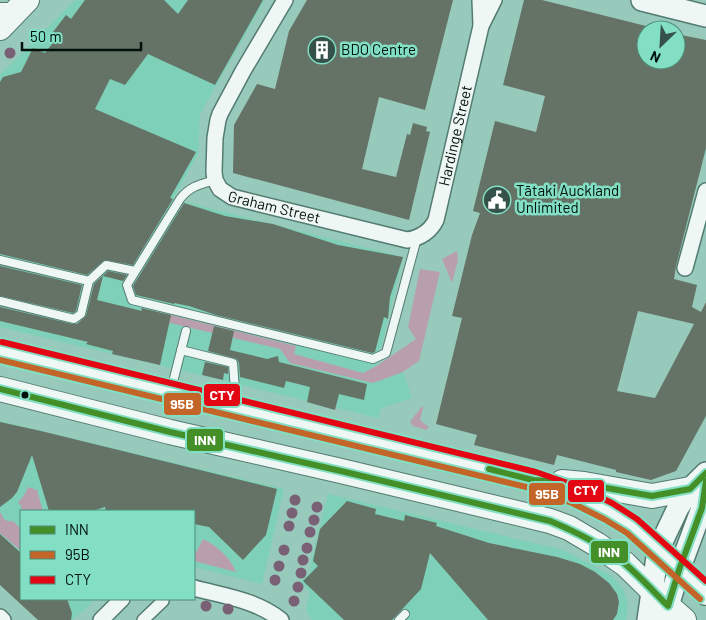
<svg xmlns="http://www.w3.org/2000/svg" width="706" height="620" viewBox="0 0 706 620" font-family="Barlow,sans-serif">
	<rect width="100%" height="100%" fill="#97cabb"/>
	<path fill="#7ed0b8" d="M 75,0 L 265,0 L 200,114 L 198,154 L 173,199 L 403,257 L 377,365 L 363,373 L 294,354 L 296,346 L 168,314 L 166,321 L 280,349 L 291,363 L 373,383 L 403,372 L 412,398 L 381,408 L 379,418 L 0,327 L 0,75 Z
		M 0,421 L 284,489 L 262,584 L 194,567 L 194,511 L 21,511 L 21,599 L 94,599 L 88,607 L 72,620 L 39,620 L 0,584 Z
		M 328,494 L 563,550 L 611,575 L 623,589 L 628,605 L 626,620 L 312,620 L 306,610 L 310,592 L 300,582 L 310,572 L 311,562 Z"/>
	<path fill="#b99fae" d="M 457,251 L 458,260 L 452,283 L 442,259 Z
		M 420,269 L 440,272 L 419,361 L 403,372 L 373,383 L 290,363 L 280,349 L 166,322 L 167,314 L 296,346 L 294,354 L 363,373 L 378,365 L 416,339 L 408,327 Z
		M 422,406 L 423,408 L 420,420 L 429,427 L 426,430 L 413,426 L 410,422 Z
		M 28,487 L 37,490 L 43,511 L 22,511 L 21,506 L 18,502 C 23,498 25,494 28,487 Z
		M 0,513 L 1,513 C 3,520 7,522 13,521 L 21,529 L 21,548 L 20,550 L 0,533 Z
		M 203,539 C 217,546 230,557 236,572 L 194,561 L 194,556 Z"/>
	<path fill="#657366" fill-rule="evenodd" d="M 85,0 L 164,0 L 178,14 L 188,0 L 263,0 L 215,85 L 148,54 L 125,85 L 110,79 L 95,109 L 196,152 L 170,198 L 173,199 L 133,265 L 105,260 L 87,275 L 0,254 L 0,82 L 3,77 L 21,72 L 33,48 L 45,53 L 58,36 L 53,32 L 66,15 L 71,19 Z
		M 307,0 L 453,0 L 425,110 L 379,97 L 362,169 L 396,177 L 407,134 L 410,135 L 413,123 L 427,127 L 426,131 L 430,132 L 409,220 L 233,173 L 234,125 L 257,84 L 275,89 L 289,31 Z
		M 524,0 L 542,0 L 646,26 L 646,60 L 676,60 L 676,34 L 706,40 L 706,148 L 676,266 L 674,279 L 697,285 L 692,307 L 701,312 L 706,302 L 706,416 L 676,471 L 651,480 L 616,472 L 616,470 L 557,455 L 554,465 L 474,445 L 477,435 L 436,424 L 462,318 L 452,316 L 472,235 L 480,213 L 473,211 L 495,121 L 536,132 L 545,96 L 503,85 ZM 638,311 L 694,324 L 655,398 L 617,391 Z
		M 184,203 L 225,216 L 273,224 L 338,245 L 403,257 L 390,297 L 388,319 L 384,317 L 375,352 L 372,353 L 216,315 L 189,306 L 174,303 L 174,304 L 136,295 L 133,286 Z
		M 0,266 L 82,285 L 76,311 L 73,313 L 0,296 Z
		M 108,271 L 127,275 L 123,281 L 103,276 L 97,300 L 142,311 L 141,308 L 171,315 L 160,365 L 112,354 L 113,351 L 86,344 L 88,342 L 0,321 L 0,307 L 73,324 L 77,324 L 86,316 L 94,284 Z
		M 214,326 L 234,331 L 230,350 L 267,359 L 278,356 L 279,362 L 367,384 L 364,400 L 339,394 L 335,410 L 307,402 L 310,387 L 286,381 L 284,388 L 240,377 L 239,363 L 237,359 L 208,351 Z
		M 205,362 L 228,367 L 228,374 L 224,373 L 223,380 L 202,375 Z
		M 0,422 L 41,431 L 277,489 L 266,535 L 243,560 L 209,527 L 194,524 L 194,511 L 106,511 L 105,507 L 92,511 L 49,511 L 32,455 L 17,492 L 12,498 L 0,507 Z
		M 347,501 L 376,509 L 375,514 L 404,521 L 405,515 L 437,523 L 436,526 L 489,543 L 557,557 L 580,564 L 595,572 L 609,583 L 612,587 L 617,594 L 619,602 L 617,614 L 613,620 L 488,620 L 430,553 L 421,589 L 392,620 L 344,620 L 303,581 L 318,566 L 313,561 L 320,529 Z
		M 0,534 L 21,553 L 21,599 L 67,599 L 72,613 L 71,620 L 38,620 L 0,585 Z"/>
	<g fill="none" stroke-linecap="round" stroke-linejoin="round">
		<defs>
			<path id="service" d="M 0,7 L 14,7
				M 215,180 C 201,184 190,186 180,199 L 127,285 L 132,300 L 373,359 L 386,353 L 417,238
				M 0,260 L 89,281 L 106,265 L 135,271
				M 0,301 L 74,319 L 81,314 L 89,281
				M 181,350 L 233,363 L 236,404
				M 171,390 L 186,331
				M 399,620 L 405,614"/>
			<path id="pedestrian" d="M 143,620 L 163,601"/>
			<g id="minor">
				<path id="s1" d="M 285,0 L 243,71 L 220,114 L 218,120 L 215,138 L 214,172 L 215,180 L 220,189 L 232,197 L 407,240 C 420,238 430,232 436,220 L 481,26 L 494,0"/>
				<path d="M 480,0 L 481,25"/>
				<path d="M 685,268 L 706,191"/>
				<path d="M 194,588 C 224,596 256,600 281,620"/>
				<path d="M 0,617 L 3,620"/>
				<path d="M 101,620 L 122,599"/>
			</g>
			<path id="secondary" d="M 642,0 L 706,16
				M 648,620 L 658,550 L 678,508 L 690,489 L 706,473
				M 661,620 L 668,606 L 679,570 L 702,508 L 706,481"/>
			<path id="primary" d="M 0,28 L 27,0
				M 0,351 L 533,480 L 575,495 L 608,511 L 632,526 L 706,593
				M 0,389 L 170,432 L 341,471 L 550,521 L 569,528 L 596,544 L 625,564 L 668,606 L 684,620
				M 562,482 L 584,484 L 652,496 L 690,489"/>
		</defs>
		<use href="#service" stroke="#537b71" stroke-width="10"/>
		<use href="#pedestrian" stroke="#537b71" stroke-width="14"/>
		<use href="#minor" stroke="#537b71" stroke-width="18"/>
		<use href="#secondary" stroke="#537b71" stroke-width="24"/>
		<use href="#primary" stroke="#537b71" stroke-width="26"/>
		<use href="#service" stroke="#eff7f5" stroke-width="8"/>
		<use href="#pedestrian" stroke="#eff7f5" stroke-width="11"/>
		<use href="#minor" stroke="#eff7f5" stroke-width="15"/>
		<use href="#secondary" stroke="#eff7f5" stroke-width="21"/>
		<use href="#primary" stroke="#eff7f5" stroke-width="24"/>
		<defs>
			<path id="bus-1" d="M 0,389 L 170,432 L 341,471 L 550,521 C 574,531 597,542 618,558 C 636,572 652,590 668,606 L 679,570 L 702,508 L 706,481
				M 489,469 L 533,480 L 584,484 L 652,496 L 690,489 L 706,473"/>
			<path id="bus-2" d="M 0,360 L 530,488 L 572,503 L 604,519 L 627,533 L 700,599"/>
			<path id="bus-3" d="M 2,342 L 536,472 L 579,487 L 612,503 L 637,519 L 706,581"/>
		</defs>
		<use href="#bus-1" stroke="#82dfc3" stroke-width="10"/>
		<use href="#bus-2" stroke="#82dfc3" stroke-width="10"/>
		<use href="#bus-3" stroke="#82dfc3" stroke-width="10"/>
		<use href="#bus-1" stroke="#458f29" stroke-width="6"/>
		<use href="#bus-2" stroke="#c36429" stroke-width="6"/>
		<use href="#bus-3" stroke="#e30613" stroke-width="6"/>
	</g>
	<g fill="#796075">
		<circle cx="10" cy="53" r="5.5"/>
		<circle cx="295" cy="500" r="5.5"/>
		<circle cx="317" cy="507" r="5.5"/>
		<circle cx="292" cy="513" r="5.5"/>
		<circle cx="314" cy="520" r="5.5"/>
		<circle cx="289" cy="526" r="5.5"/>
		<circle cx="310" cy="532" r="5.5"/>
		<circle cx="307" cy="548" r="5.5"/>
		<circle cx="284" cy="550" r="5.5"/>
		<circle cx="303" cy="560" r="5.5"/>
		<circle cx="279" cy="566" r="5.5"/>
		<circle cx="301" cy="573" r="5.5"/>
		<circle cx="275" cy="580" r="5.5"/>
		<circle cx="298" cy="587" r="5.5"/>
		<circle cx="294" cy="601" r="5.5"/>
		<circle cx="206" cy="606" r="5.5"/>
		<circle cx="228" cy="609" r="5.5"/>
	</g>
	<defs>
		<symbol id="building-disc" viewBox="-11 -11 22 22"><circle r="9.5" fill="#355149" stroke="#82dfc3"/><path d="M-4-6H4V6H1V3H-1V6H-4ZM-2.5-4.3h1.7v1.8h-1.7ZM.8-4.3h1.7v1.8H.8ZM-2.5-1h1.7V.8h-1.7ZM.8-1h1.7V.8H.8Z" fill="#fff"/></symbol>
		<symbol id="civic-disc" viewBox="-11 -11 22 22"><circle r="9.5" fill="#355149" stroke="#82dfc3"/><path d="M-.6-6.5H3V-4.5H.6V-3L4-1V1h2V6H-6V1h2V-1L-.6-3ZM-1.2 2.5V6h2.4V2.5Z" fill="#fff"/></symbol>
	</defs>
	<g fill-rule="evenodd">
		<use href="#building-disc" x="306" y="34" width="32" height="32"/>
		<use href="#civic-disc" x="481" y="184" width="32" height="32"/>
	</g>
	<circle fill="#00100b" stroke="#82dfc3" stroke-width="2" cx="25" cy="395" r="4.5"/>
	<g text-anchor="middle" stroke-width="5" stroke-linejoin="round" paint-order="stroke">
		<g font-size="15" fill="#00100b" stroke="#82dfc3" text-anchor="start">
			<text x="341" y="55">BDO Centre</text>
			<text x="516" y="196">Tātaki Auckland<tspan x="516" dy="17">Unlimited</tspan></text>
		</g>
		<g font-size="15" fill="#00100b" stroke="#82dfc3">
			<text dy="5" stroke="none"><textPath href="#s1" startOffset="526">Hardinge Street</textPath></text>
			<text dy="5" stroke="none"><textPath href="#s1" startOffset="266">Graham Street</textPath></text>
		</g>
	</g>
	<g stroke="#82dfc3" stroke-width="2">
		<rect x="203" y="383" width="38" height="24" rx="5" fill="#e30613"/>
		<rect x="163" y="392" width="39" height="24" rx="5" fill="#c36429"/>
		<rect x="186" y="428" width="38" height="24" rx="5" fill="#458f29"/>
		<rect x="567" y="479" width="38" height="24" rx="5" fill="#e30613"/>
		<rect x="528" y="482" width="38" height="24" rx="5" fill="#c36429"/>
		<rect x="590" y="540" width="39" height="24" rx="5" fill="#458f29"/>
	</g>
	<g font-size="14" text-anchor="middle" font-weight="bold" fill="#fff">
		<text x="222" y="400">CTY</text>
		<text x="182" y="409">95B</text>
		<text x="205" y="445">INN</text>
		<text x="586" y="495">CTY</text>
		<text x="547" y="499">95B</text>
		<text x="609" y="557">INN</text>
	</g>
	<rect x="20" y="510" width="175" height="90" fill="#82dfc3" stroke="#4e8c79"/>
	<rect x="30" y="526" width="25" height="8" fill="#458f29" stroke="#4e8c79"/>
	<text x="65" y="535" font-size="15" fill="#00100b">INN</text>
	<rect x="30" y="551" width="25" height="8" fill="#c36429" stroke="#4e8c79"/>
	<text x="65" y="560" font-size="15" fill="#00100b">95B</text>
	<rect x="30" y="576" width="25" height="8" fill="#e30613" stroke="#4e8c79"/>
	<text x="65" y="585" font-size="15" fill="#00100b">CTY</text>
	<g transform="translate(661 45) rotate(205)"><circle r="24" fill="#82dfc3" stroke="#4e8c79"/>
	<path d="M0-4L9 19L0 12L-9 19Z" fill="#355149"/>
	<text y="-8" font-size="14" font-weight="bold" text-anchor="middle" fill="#00100b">N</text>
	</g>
	<path d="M22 42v8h119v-8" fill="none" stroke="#00100b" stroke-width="2.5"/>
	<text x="30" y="42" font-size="15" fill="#00100b" stroke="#82dfc3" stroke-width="4" paint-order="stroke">50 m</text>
</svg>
